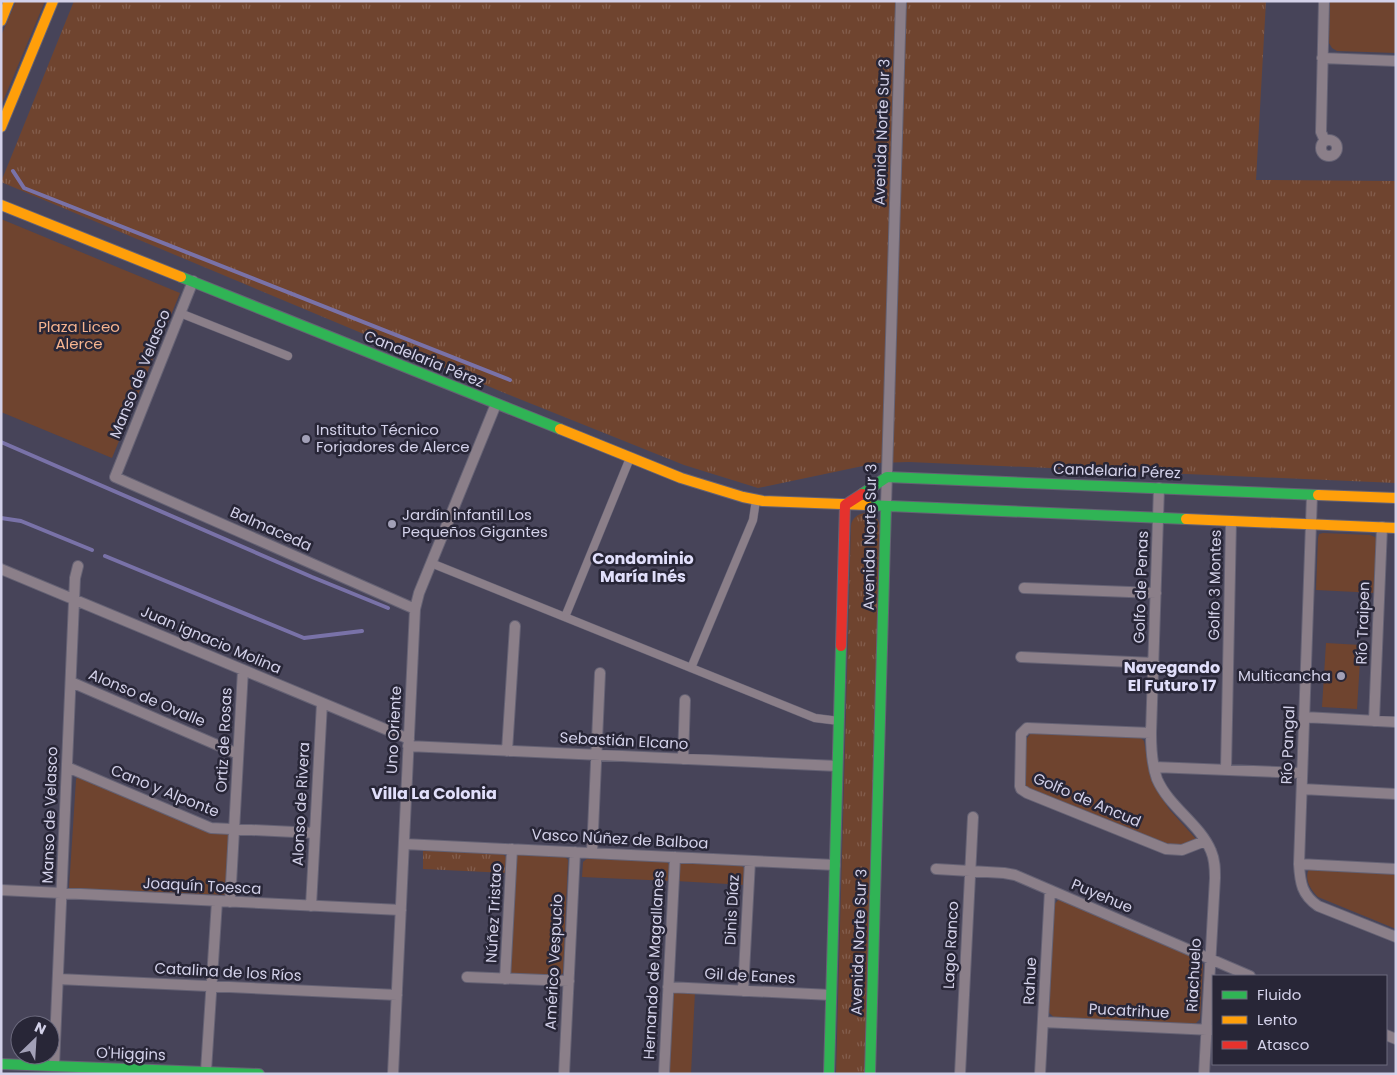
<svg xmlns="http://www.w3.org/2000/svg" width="1397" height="1075" viewBox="0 0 1397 1075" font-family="Poppins,sans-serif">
	<defs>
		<pattern id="grass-tufts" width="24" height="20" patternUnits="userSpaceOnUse" patternTransform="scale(1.25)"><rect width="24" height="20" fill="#6f442f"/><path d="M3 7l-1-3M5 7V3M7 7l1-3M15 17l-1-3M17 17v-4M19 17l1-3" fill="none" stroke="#835e4d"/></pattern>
	</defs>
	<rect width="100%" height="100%" fill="#474459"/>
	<path fill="url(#grass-tufts)" d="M 74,1 L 1266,1 L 1256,180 L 1396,181 L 1396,483 L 909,462 L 877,463 L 758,488 L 684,465 L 512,396 L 1,182 Z
		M 867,513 C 876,515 879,519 880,528 L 865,1074 L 836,1074 L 851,526 C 852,517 859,513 867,513 Z
		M 423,849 L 501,852 L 508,859 L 507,873 L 423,869 Z"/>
	<path fill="#6f442f" d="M 16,1 L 45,1 L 1,106 L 1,36 Z
		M 1330,1 L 1396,1 L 1396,53 L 1337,51 L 1332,48 L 1329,43 Z
		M 1,219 L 180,293 L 112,458 L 1,412 Z
		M 1323,533 L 1370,535 L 1375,537 L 1378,541 L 1376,593 L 1316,590 L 1318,538 L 1319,534 Z
		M 1326,643 L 1361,645 L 1357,709 L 1322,707 Z
		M 1031,733 L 1141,738 L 1144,741 L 1149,770 L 1155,787 L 1169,809 L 1196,839 L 1185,846 L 1169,846 L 1029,789 L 1023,782 L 1025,741 Z
		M 77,777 L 210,833 L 228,833 L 229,834 L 226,895 L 69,888 L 76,780 Z
		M 519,854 L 564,856 L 568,860 L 563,973 L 558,977 L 512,974 L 510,970 L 516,855 Z
		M 589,857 L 666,861 L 670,866 L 670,881 L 582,877 L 583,862 Z
		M 683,861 L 740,864 L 746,870 L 745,885 L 676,881 L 679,864 Z
		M 1309,869 L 1396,872 L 1396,929 L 1318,897 C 1310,889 1304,879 1309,869 Z
		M 1058,900 L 1063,900 L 1199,958 L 1203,965 L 1200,1019 L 1194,1025 L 1055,1018 L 1048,1012 L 1054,905 Z
		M 679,991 L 695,992 L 691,1074 L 668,1074 L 672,999 L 674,993 Z"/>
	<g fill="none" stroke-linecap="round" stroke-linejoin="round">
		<path stroke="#7972a8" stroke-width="4" d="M 13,171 L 24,188 L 510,380
			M 1,442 L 312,577 L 388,608
			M 1,518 L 21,521 L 92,550
			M 105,556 L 304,638 L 362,631"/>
		<defs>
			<path id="lane" d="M 180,313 L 288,356
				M 431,563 L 815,718 L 839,721
				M 565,617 L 630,458
				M 691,668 L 753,520 L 756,500"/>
			<path id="street" d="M 1324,1 L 1321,132 L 1325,141
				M 1322,58 L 1396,61
				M1321 148a8 8 0 1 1 16 0a8 8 0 1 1-16 0Z
				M 193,281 L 115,477 L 415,609
				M 1159,488 L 1151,733 C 1151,749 1152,765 1157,779 C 1169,807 1200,824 1211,851 C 1215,860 1215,869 1215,878 L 1204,1074
				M 1312,495 L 1299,864 C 1300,883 1302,895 1318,906 L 1396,937
				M 886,506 L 901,1
				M 1,569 L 409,739
				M 1024,588 L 1156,593
				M 1021,657 L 1154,663
				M 71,682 L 238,754
				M 1304,717 L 1396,722
				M 1374,721 L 1382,527
				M 1151,733 L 1027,728 L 1021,734 L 1020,786 L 1021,789 L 1027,793 L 1166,849 L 1182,850 L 1205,841
				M 408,746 L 837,766
				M 507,751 L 515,626
				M 683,759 L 685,700
				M 67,767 L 211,828 L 315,833
				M 1154,767 L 1302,773
				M 1226,770 L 1231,521
				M 1302,789 L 1396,794
				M 404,844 L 835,865
				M 592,853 L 600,673
				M 1299,864 L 1396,869
				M 936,869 L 1004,873 L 1015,875 L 1250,976
				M 1,890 L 401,910
				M 230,902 L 243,670
				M 311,906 L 322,703
				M 467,977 L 569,981
				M 58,979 L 397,995
				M 505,979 L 512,849
				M 668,987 L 831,995
				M 743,991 L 750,861
				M 1043,1022 L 1212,1030
				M 1386,1035 L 1396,1039
				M 54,1066 L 75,578 L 78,566
				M 206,1071 L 217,901
				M 393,1074 L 415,609 L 419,593 L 496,404
				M 564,1074 L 575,852
				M 664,1074 L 675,857
				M 960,1074 L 973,817
				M 1040,1074 L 1050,890"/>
			<path id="fast" d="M 181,277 L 560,429
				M 862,494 L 887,477 L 1318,495
				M 867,505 L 1186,519
				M 1,1064 L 259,1074
				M 829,1074 L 841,646
				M 870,1074 L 886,506"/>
			<path id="slow" d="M 1,21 L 9,1
				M 1,127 L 53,1
				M 1,205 L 181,277
				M 560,429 L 681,478 L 743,497 L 763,501 L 867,505
				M 1318,495 L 1396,498
				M 1186,519 L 1396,528"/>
			<path id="jam" d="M 841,646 L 845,505 L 862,494"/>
		</defs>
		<use href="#lane" stroke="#656274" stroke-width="9"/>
		<use href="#street" stroke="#656274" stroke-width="12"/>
		<use href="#fast" stroke="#656274" stroke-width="12"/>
		<use href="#slow" stroke="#656274" stroke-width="12"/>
		<use href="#jam" stroke="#656274" stroke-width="12"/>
		<use href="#lane" stroke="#8b7f89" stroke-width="8"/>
		<use href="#street" stroke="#8b7f89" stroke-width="10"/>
		<use href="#fast" stroke="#30b455" stroke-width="10"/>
		<use href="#slow" stroke="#ff9f0a" stroke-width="10"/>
		<use href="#jam" stroke="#e5322d" stroke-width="10"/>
	</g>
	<g fill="#a2a0b7" stroke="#282637" stroke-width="2">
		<circle cx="306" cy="439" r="5"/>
		<circle cx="392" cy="524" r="5"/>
		<circle cx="1341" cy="676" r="5"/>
	</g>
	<g text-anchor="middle" stroke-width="5" stroke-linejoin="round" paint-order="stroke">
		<g font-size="15" fill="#d3d1e9" stroke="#282637">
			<text transform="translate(882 132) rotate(-88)" y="5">Avenida Norte Sur 3</text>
			<text transform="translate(424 359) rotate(22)" y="5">Candelaria Pérez</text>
			<text transform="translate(140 374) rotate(-68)" y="5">Manso de Velasco</text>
			<text transform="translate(1117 471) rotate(2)" y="5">Candelaria Pérez</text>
			<text transform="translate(271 529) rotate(24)" y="5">Balmaceda</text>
			<text transform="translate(870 537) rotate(-89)" y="5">Avenida Norte Sur 3</text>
			<text transform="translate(1215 585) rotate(-89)" y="5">Golfo 3 Montes</text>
			<text transform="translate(1141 587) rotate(-88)" y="5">Golfo de Penas</text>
			<text transform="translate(1363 623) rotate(-88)" y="5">Río Traipen</text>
			<text transform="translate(211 640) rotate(23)" y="5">Juan ignacio Molina</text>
			<text transform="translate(147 698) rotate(23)" y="5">Alonso de Ovalle</text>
			<text transform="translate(394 730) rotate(-87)" y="5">Uno Oriente</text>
			<text transform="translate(224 740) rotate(-87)" y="5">Ortiz de Rosas</text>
			<text transform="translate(624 741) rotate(3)" y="5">Sebastián Elcano</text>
			<text transform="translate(1288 745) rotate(-88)" y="5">Río Pangal</text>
			<text transform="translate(165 791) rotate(22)" y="5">Cano y Alponte</text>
			<text transform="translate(1087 800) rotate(23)" y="5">Golfo de Ancud</text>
			<text transform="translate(301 804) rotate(-87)" y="5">Alonso de Rivera</text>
			<text transform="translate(50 815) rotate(-88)" y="5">Manso de Velasco</text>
			<text transform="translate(620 839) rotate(3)" y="5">Vasco Núñez de Balboa</text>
			<text transform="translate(202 886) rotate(3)" y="5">Joaquín Toesca</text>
			<text transform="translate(1102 896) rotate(23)" y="5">Puyehue</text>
			<text transform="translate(732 910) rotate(-87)" y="5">Dinis Díaz</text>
			<text transform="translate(494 913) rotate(-87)" y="5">Núñez Tristao</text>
			<text transform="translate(859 942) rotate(-88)" y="5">Avenida Norte Sur 3</text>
			<text transform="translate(951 945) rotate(-87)" y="5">Lago Ranco</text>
			<text transform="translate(554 962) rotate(-87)" y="5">Américo Vespucio</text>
			<text transform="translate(654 965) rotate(-87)" y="5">Hernando de Magallanes</text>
			<text transform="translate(228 972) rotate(3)" y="5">Catalina de los Ríos</text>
			<text transform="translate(1194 975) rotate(-87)" y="5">Riachuelo</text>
			<text transform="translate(750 976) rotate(3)" y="5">Gil de Eanes</text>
			<text transform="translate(1030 981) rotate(-87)" y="5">Rahue</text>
			<text transform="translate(1129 1011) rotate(3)" y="5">Pucatrihue</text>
			<text transform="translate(131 1054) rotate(2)" y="5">O'Higgins</text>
		</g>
		<g font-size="15" fill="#f7b48f" stroke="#282637">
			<text x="79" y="332">Plaza Liceo<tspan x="79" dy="17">Alerce</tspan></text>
		</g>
		<g font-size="15" fill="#d3d1e9" stroke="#282637" text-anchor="start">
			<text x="316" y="435">Instituto Técnico<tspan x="316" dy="17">Forjadores de Alerce</tspan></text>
			<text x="402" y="520">Jardín infantil Los<tspan x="402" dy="17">Pequeños Gigantes</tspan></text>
			<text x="1331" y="681" text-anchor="end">Multicancha</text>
		</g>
		<g font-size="16" font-weight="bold" fill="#e1dffb" stroke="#282637">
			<text x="643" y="564">Condominio<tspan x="643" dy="18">María Inés</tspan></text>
			<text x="1172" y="673">Navegando<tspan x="1172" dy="18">El Futuro 17</tspan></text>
			<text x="434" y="799">Villa La Colonia</text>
		</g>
	</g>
	<rect width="1397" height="1075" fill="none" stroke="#d3d1e9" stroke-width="5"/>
	<rect x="1212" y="975" width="175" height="90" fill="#282637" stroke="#6c6a7e"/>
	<rect x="1222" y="991" width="25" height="8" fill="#30b455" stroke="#6c6a7e"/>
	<text x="1257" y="1000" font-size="15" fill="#d3d1e9">Fluido</text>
	<rect x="1222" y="1016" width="25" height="8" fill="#ff9f0a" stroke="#6c6a7e"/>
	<text x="1257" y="1025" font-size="15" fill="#d3d1e9">Lento</text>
	<rect x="1222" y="1041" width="25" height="8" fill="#e5322d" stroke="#6c6a7e"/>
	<text x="1257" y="1050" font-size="15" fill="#d3d1e9">Atasco</text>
	<g transform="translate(35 1040) rotate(25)"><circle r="24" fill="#282637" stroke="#6c6a7e"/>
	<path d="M0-4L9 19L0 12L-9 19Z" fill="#a2a0b7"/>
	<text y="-8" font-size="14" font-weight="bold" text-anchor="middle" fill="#d3d1e9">N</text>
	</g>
</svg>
